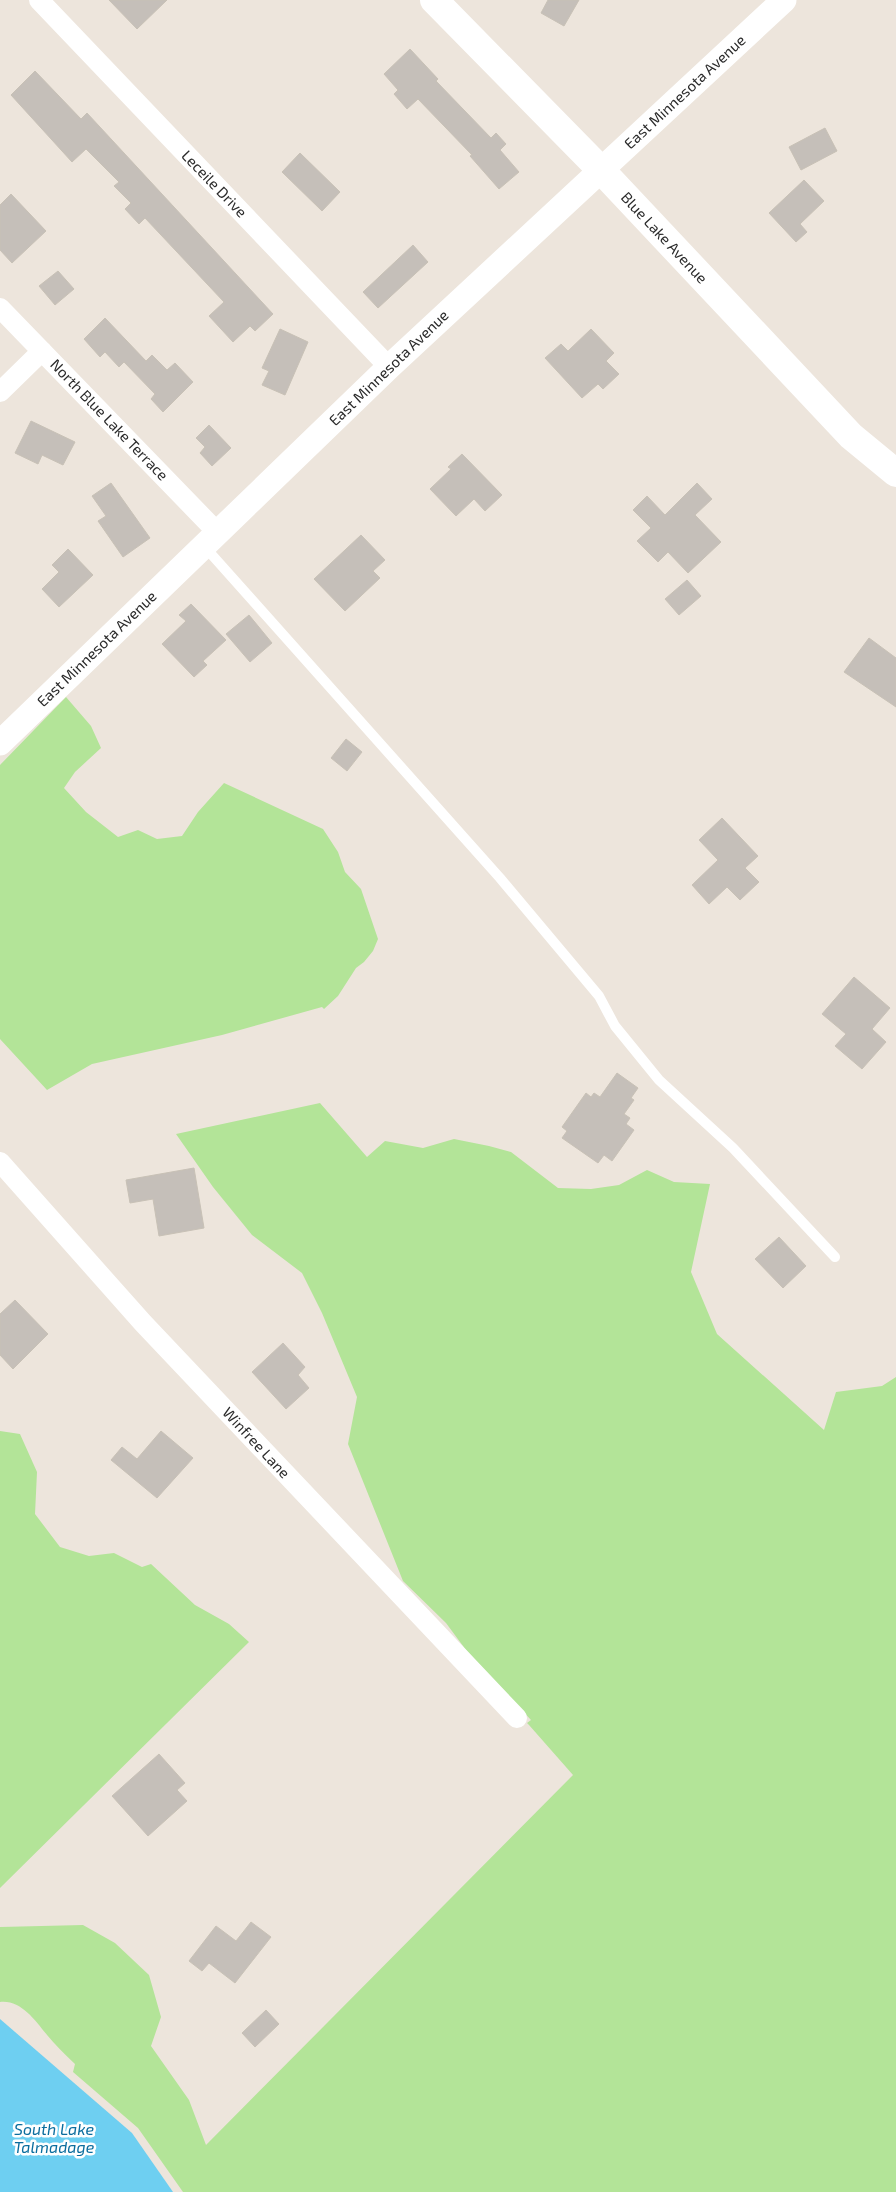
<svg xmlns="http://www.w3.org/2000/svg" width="896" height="2192" viewBox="0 0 896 2192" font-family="'Exo 2',sans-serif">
	<rect width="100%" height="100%" fill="#ede5dc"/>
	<path fill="#b3e498" d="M 66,697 L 91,726 L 101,748 L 75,772 L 64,788 L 86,812 L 118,837 L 138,830 L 157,839 L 182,836 L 198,812 L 224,783 L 323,829 L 338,852 L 345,872 L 361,889 L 378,939 L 373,951 L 364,962 L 356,968 L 338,996 L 324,1009 L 322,1007 L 222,1035 L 92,1064 L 47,1090 L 0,1039 L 0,765 Z
		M 320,1103 L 367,1157 L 385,1141 L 423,1148 L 454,1139 L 489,1146 L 511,1152 L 558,1188 L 591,1189 L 619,1185 L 647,1170 L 674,1182 L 710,1184 L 691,1272 L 717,1334 L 824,1430 L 836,1392 L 882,1386 L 896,1377 L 896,2192 L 183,2192 L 138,2128 L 73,2072 L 75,2064 C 68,2057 61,2051 55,2044 C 40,2029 25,1999 0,2002 L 0,1927 L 83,1925 L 115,1943 L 149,1975 L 161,2017 L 151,2046 L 189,2100 L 206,2145 L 573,1775 L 529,1725 L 527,1723 L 531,1720 L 466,1650 L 446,1623 L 403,1581 L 348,1444 L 357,1397 L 322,1313 L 302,1273 L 252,1235 L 213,1187 L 176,1134 Z
		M 0,1431 L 20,1434 L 37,1472 L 35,1514 L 60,1547 L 89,1556 L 114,1553 L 142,1567 L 151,1564 L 195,1605 L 229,1624 L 249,1642 L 0,1888 Z"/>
	<path fill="#6ecff1" d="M 0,2019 L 132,2133 L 173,2192 L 0,2192 Z"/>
	<path fill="#c5bfb9" stroke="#c8c1b6" d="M 109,0 L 167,0 L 137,29 Z
		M 548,0 L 579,0 L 564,26 L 541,13 Z
		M 410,49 L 438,79 L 436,81 L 491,138 L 496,133 L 506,144 L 500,150 L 519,172 L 499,189 L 470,156 L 472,155 L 418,99 L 407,109 L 394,94 L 398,90 L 384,74 Z
		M 35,71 L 81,119 L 87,113 L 273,314 L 255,331 L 250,326 L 233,342 L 209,316 L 224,302 L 145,218 L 139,224 L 125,209 L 131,203 L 114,186 L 119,182 L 86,149 L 72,162 L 11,95 Z
		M 825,128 L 837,151 L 801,170 L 789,147 Z
		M 300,153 L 340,192 L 322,211 L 282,172 Z
		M 804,180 L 824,201 L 800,224 L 807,232 L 796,242 L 769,213 Z
		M 11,194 L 46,231 L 12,263 L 0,250 L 0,205 Z
		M 413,245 L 428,262 L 378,308 L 363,292 Z
		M 58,271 L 74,289 L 55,305 L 39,286 Z
		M 105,318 L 146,361 L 152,355 L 167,370 L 175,363 L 193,382 L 163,412 L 151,399 L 155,394 L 124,362 L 119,367 L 105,352 L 100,357 L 84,339 Z
		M 280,329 L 308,342 L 285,395 L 262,385 L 269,371 L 262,368 Z
		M 591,329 L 614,353 L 606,361 L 619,374 L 603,389 L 598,384 L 582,398 L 545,358 L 561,344 L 568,351 Z
		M 31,421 L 75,442 L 63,465 L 42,455 L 38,464 L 15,453 Z
		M 209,425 L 231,448 L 212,466 L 200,453 L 205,447 L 196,438 Z
		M 462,454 L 502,495 L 485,511 L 474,499 L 456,516 L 430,489 L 451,469 L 448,467 Z
		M 111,483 L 150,538 L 123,557 L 98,521 L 106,516 L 92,496 Z
		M 697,483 L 712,499 L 695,515 L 721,542 L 688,573 L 668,552 L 658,562 L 637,541 L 651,528 L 633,510 L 647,496 L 665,515 Z
		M 361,535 L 385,560 L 373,571 L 380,578 L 345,611 L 314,579 Z
		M 68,549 L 93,575 L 59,607 L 42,589 L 59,572 L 52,565 Z
		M 687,580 L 701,596 L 679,615 L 665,599 Z
		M 191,604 L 226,640 L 203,661 L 207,665 L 194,677 L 162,644 L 186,621 L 179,615 Z
		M 249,615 L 272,643 L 250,662 L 226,634 Z
		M 869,638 L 896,658 L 896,707 L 844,672 Z
		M 346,739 L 362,752 L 347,771 L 331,758 Z
		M 722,818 L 758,856 L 745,868 L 759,882 L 740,900 L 727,887 L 709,904 L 692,885 L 718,860 L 699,840 Z
		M 854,977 L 890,1008 L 872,1029 L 886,1042 L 862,1069 L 835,1046 L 846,1034 L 822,1014 Z
		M 617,1073 L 638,1088 L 631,1098 L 634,1100 L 624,1114 L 630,1118 L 626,1124 L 634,1130 L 612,1161 L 604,1155 L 598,1163 L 562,1138 L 567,1131 L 562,1127 L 586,1093 L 591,1097 L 594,1093 L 600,1097 Z
		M 194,1168 L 204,1228 L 159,1236 L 153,1199 L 130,1203 L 126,1180 Z
		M 779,1237 L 806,1266 L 783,1288 L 755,1259 Z
		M 15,1300 L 48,1334 L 13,1369 L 0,1355 L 0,1314 Z
		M 283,1343 L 305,1367 L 298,1375 L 309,1388 L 286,1409 L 252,1372 Z
		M 161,1431 L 193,1458 L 157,1498 L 111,1460 L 122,1447 L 137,1459 Z
		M 159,1754 L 185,1783 L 177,1790 L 187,1801 L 148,1836 L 112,1796 Z
		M 251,1922 L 271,1937 L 235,1983 L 209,1963 L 202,1971 L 189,1961 L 216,1926 L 236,1941 Z
		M 266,2010 L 279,2024 L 255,2047 L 242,2033 Z"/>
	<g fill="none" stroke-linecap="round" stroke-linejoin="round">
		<path stroke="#fff" stroke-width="10" d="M 204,546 L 500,878 L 599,996 L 615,1026 L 659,1080 L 733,1148 L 835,1257"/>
		<path stroke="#fff" stroke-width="20" d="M 39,0 L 389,367
			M 0,308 L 218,533
			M 0,392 L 42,351
			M 0,1162 L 143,1323 L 517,1718"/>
		<path stroke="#fff" stroke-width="25" d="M 0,743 L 389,367 L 784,0"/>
		<path stroke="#fff" stroke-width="28" d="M 434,0 L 601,170 L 851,436 L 896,473"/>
	</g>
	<g text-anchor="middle" stroke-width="5" stroke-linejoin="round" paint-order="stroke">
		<g font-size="15" fill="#2b2b2b" stroke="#fff">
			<text transform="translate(685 92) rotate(-43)" y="5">East Minnesota Avenue</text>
			<text transform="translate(214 184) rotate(46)" y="5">Leceile Drive</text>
			<text transform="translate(664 238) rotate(47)" y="5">Blue Lake Avenue</text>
			<text transform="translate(389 368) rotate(-44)" y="5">East Minnesota Avenue</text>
			<text transform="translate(109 420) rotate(46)" y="5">North Blue Lake Terrace</text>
			<text transform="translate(97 649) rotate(-44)" y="5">East Minnesota Avenue</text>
			<text transform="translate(256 1443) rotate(47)" y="5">Winfree Lane</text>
		</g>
		<g font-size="16" font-style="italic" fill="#0b6d9e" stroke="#fff">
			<text x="54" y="2135">South Lake<tspan x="54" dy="18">Talmadage</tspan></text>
		</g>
	</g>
</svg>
